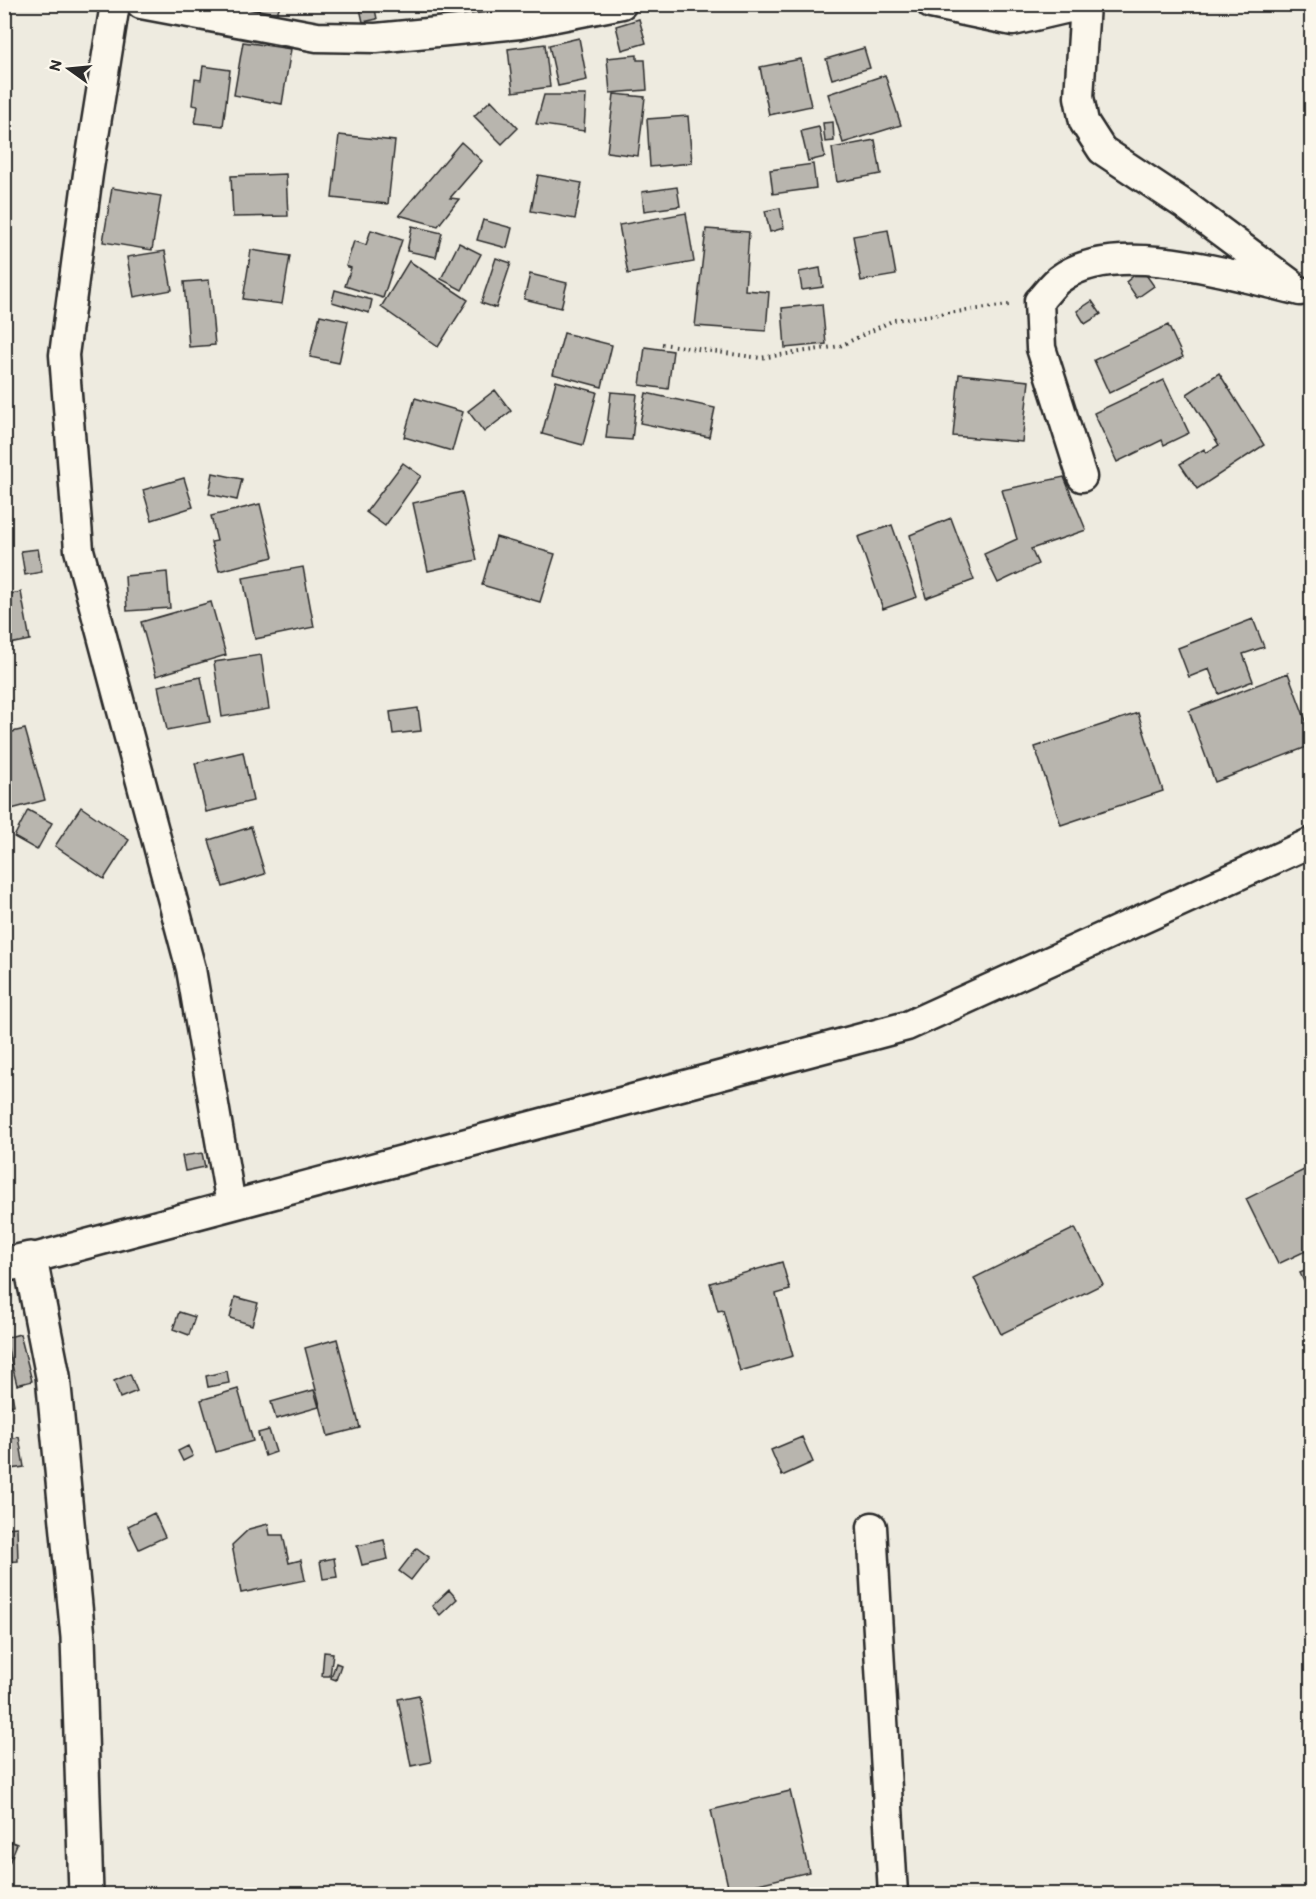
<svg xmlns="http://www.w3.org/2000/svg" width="1316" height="1899" viewBox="0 0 1316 1899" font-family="Itim,sans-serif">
	<rect width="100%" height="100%" fill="#eeebe0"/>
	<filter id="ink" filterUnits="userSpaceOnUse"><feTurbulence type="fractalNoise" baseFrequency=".0167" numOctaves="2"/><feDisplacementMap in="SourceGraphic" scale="12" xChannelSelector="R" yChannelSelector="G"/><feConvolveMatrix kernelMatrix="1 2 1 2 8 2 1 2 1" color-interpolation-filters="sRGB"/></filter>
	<g filter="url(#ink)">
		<path fill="#b8b5ae" stroke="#2b2b2b" stroke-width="1.5" d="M 246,4 L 281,4 L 273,21 L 245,7 Z
			M 359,4 L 374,4 L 377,19 L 363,22 Z
			M 419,4 L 464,4 L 464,9 L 419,12 Z
			M 639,19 L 646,43 L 622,50 L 616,26 Z
			M 579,38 L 587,80 L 558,86 L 549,45 Z
			M 243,42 L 291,49 L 282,104 L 234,95 Z
			M 545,44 L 550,87 L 513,92 L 508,49 Z
			M 864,48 L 870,68 L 832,79 L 826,59 Z
			M 637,55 L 637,60 L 645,60 L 647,90 L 610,93 L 607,58 Z
			M 801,59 L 811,106 L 769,115 L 760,67 Z
			M 203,66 L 230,70 L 223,126 L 195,123 L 198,106 L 192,105 L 195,79 L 201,80 Z
			M 885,75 L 901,125 L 843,143 L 828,94 Z
			M 614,94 L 645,97 L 638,156 L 607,152 Z
			M 544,95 L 586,95 L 584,131 L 536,124 Z
			M 491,100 L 518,128 L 502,144 L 474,116 Z
			M 688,116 L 692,163 L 650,167 L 647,119 Z
			M 833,122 L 834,141 L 825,142 L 823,123 Z
			M 819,127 L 825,157 L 808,161 L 801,131 Z
			M 339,135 L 395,141 L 388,204 L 332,198 Z
			M 875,140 L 881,174 L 837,182 L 832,148 Z
			M 461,142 L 482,161 L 450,198 L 459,199 L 438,226 L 399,215 Z
			M 813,164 L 816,188 L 773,194 L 770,170 Z
			M 286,174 L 288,216 L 233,217 L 231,176 Z
			M 538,175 L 582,183 L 575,219 L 531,211 Z
			M 677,187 L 680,206 L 644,211 L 642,192 Z
			M 112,188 L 161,196 L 152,250 L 103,242 Z
			M 780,208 L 784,228 L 770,232 L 765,211 Z
			M 686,213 L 694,262 L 628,274 L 619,225 Z
			M 483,220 L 512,228 L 507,248 L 477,240 Z
			M 412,226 L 442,233 L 436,257 L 407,251 Z
			M 706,229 L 749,232 L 745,290 L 769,292 L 766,331 L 695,326 Z
			M 371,230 L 402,240 L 383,298 L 345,286 L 351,268 L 346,266 L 354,241 L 366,245 Z
			M 888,230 L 896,275 L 861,281 L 853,236 Z
			M 459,243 L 481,254 L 462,290 L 441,279 Z
			M 251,250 L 290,256 L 282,304 L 243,299 Z
			M 165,251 L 172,290 L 134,297 L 127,257 Z
			M 496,258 L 511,263 L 496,308 L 481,303 Z
			M 409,261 L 468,300 L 438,347 L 381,307 Z
			M 820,268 L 823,287 L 802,290 L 799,272 Z
			M 1142,269 L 1154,286 L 1137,298 L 1126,282 Z
			M 530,274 L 567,283 L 561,308 L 524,299 Z
			M 209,280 L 215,345 L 189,347 L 184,282 Z
			M 335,290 L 372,300 L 369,313 L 332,302 Z
			M 1092,301 L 1101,314 L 1085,324 L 1077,311 Z
			M 822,304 L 826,344 L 785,348 L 782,308 Z
			M 320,315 L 348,321 L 339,363 L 310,357 Z
			M 1168,325 L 1183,357 L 1109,393 L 1094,360 Z
			M 564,333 L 612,345 L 602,387 L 553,374 Z
			M 645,347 L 673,351 L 668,389 L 640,385 Z
			M 1219,373 L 1264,445 L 1197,489 L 1180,464 L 1204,449 L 1206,453 L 1219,445 L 1187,394 Z
			M 959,374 L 1029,381 L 1022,442 L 953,436 Z
			M 1164,380 L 1189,433 L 1164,445 L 1162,440 L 1117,462 L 1094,413 Z
			M 556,381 L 597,392 L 583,445 L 542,434 Z
			M 495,390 L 511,411 L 484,432 L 468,411 Z
			M 611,392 L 637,394 L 632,440 L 606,438 Z
			M 646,393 L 715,408 L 709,437 L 640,423 Z
			M 415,398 L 463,412 L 452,451 L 404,437 Z
			M 403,463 L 421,476 L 385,526 L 366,512 Z
			M 213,473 L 242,479 L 237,500 L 209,494 Z
			M 1064,477 L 1086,530 L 1031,549 L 1038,564 L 998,583 L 984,554 L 1017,539 L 1002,490 Z
			M 184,478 L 193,507 L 152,520 L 143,490 Z
			M 462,492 L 477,560 L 428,571 L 413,503 Z
			M 260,504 L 273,557 L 219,571 L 211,542 L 217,541 L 211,516 Z
			M 951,518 L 974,580 L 926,598 L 910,535 Z
			M 892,525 L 917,597 L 883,609 L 858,537 Z
			M 496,537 L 555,554 L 540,602 L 482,585 Z
			M 38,549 L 42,572 L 25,575 L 21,551 Z
			M 303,567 L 314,627 L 255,639 L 243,578 Z
			M 167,572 L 170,608 L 127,611 L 125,576 Z
			M 21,592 L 30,640 L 4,645 L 4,595 Z
			M 211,602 L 226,655 L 156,676 L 141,622 Z
			M 1253,619 L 1264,647 L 1243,654 L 1253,681 L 1219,694 L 1209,669 L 1189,677 L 1178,648 Z
			M 261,655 L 269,709 L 222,717 L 214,662 Z
			M 1288,673 L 1312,737 L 1312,745 L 1215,782 L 1189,711 Z
			M 201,677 L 210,722 L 167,730 L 158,686 Z
			M 4,697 L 12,729 L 4,731 Z
			M 418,708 L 421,731 L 393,734 L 390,712 Z
			M 1138,713 L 1163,791 L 1061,825 L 1035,747 Z
			M 25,729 L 45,800 L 4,811 L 4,734 Z
			M 243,752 L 253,801 L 206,812 L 195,763 Z
			M 81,807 L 129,840 L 104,879 L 55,846 Z
			M 28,810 L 52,823 L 37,850 L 14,837 Z
			M 251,827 L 265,874 L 223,887 L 209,840 Z
			M 202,1153 L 205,1167 L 185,1171 L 182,1156 Z
			M 1312,1166 L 1312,1248 L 1278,1264 L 1246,1199 Z
			M 1075,1228 L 1103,1284 L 1001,1334 L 974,1278 Z
			M 782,1262 L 790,1290 L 776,1294 L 793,1356 L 740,1371 L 723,1310 L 718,1311 L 710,1283 Z
			M 1312,1268 L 1312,1286 L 1307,1288 L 1300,1273 Z
			M 235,1297 L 258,1303 L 252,1325 L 230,1318 Z
			M 179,1312 L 195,1317 L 189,1335 L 173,1329 Z
			M 20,1334 L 32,1381 L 17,1385 L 5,1338 Z
			M 337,1339 L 360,1428 L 328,1436 L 305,1348 Z
			M 4,1350 L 14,1405 L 4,1407 Z
			M 227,1371 L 229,1383 L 208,1387 L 206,1376 Z
			M 130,1374 L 137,1391 L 120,1398 L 114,1381 Z
			M 238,1389 L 253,1441 L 216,1452 L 201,1400 Z
			M 314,1390 L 319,1407 L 276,1419 L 271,1402 Z
			M 269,1430 L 276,1452 L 265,1456 L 258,1433 Z
			M 19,1437 L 24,1467 L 4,1470 L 4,1440 Z
			M 802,1437 L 813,1462 L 782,1476 L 771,1450 Z
			M 188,1446 L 193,1456 L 183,1461 L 178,1451 Z
			M 154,1513 L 165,1537 L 139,1549 L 128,1526 Z
			M 268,1524 L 270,1535 L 283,1535 L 289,1563 L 301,1560 L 305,1580 L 241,1593 L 232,1545 L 249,1529 Z
			M 17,1527 L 18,1561 L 4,1562 L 4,1528 Z
			M 384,1540 L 388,1559 L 362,1565 L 357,1546 Z
			M 417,1548 L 429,1557 L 411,1580 L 399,1571 Z
			M 334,1558 L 337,1577 L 323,1579 L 320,1561 Z
			M 449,1590 L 457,1599 L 440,1615 L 432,1606 Z
			M 324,1652 L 333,1653 L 330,1676 L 322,1676 Z
			M 336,1663 L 341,1665 L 336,1680 L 331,1678 Z
			M 419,1695 L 431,1762 L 411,1766 L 398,1699 Z
			M 790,1791 L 809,1872 L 729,1891 L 711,1810 Z
			M 4,1839 L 17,1844 L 4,1875 Z"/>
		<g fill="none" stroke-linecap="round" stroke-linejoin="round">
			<defs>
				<path id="street" d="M 115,4 L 88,174 L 64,355 L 79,550 L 191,969 L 231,1205
					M 141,4 L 317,37 L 376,38 L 520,24 L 622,4
					M 931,4 L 1013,21 L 1086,4
					M 1085,4 L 1079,97 L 1084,122 L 1102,150 L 1185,205 L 1290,283
					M 1082,477 L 1041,348 L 1039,301 C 1046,294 1053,283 1061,278 C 1118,237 1236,276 1300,291
					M 30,1259 L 907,1026 L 1312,842
					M 872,1527 L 893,1894"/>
				<path id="secondary" d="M 4,1265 L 30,1259 L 53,1376 L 78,1637 L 86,1894"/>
			</defs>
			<use href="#street" stroke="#2b2b2b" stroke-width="33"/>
			<use href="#secondary" stroke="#2b2b2b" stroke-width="38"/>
			<path stroke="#2b2b2b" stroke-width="4" stroke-dasharray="1.5 4.5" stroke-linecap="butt" d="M 662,344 L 760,358 L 840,346 L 894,320 L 1009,305"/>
			<use href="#street" stroke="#fbf7ec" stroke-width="28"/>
			<use href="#secondary" stroke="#fbf7ec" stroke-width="33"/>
		</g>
	</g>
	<rect width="1316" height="1899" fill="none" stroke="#fbf7ec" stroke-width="24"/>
	<rect x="12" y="12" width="1292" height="1875" fill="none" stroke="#2b2b2b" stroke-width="2" filter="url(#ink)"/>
	<g transform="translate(69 69) rotate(285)" stroke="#fbf7ec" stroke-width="4.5" paint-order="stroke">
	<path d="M0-4.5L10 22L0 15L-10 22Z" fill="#2b2b2b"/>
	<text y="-9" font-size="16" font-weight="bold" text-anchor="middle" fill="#2b2b2b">N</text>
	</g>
</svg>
